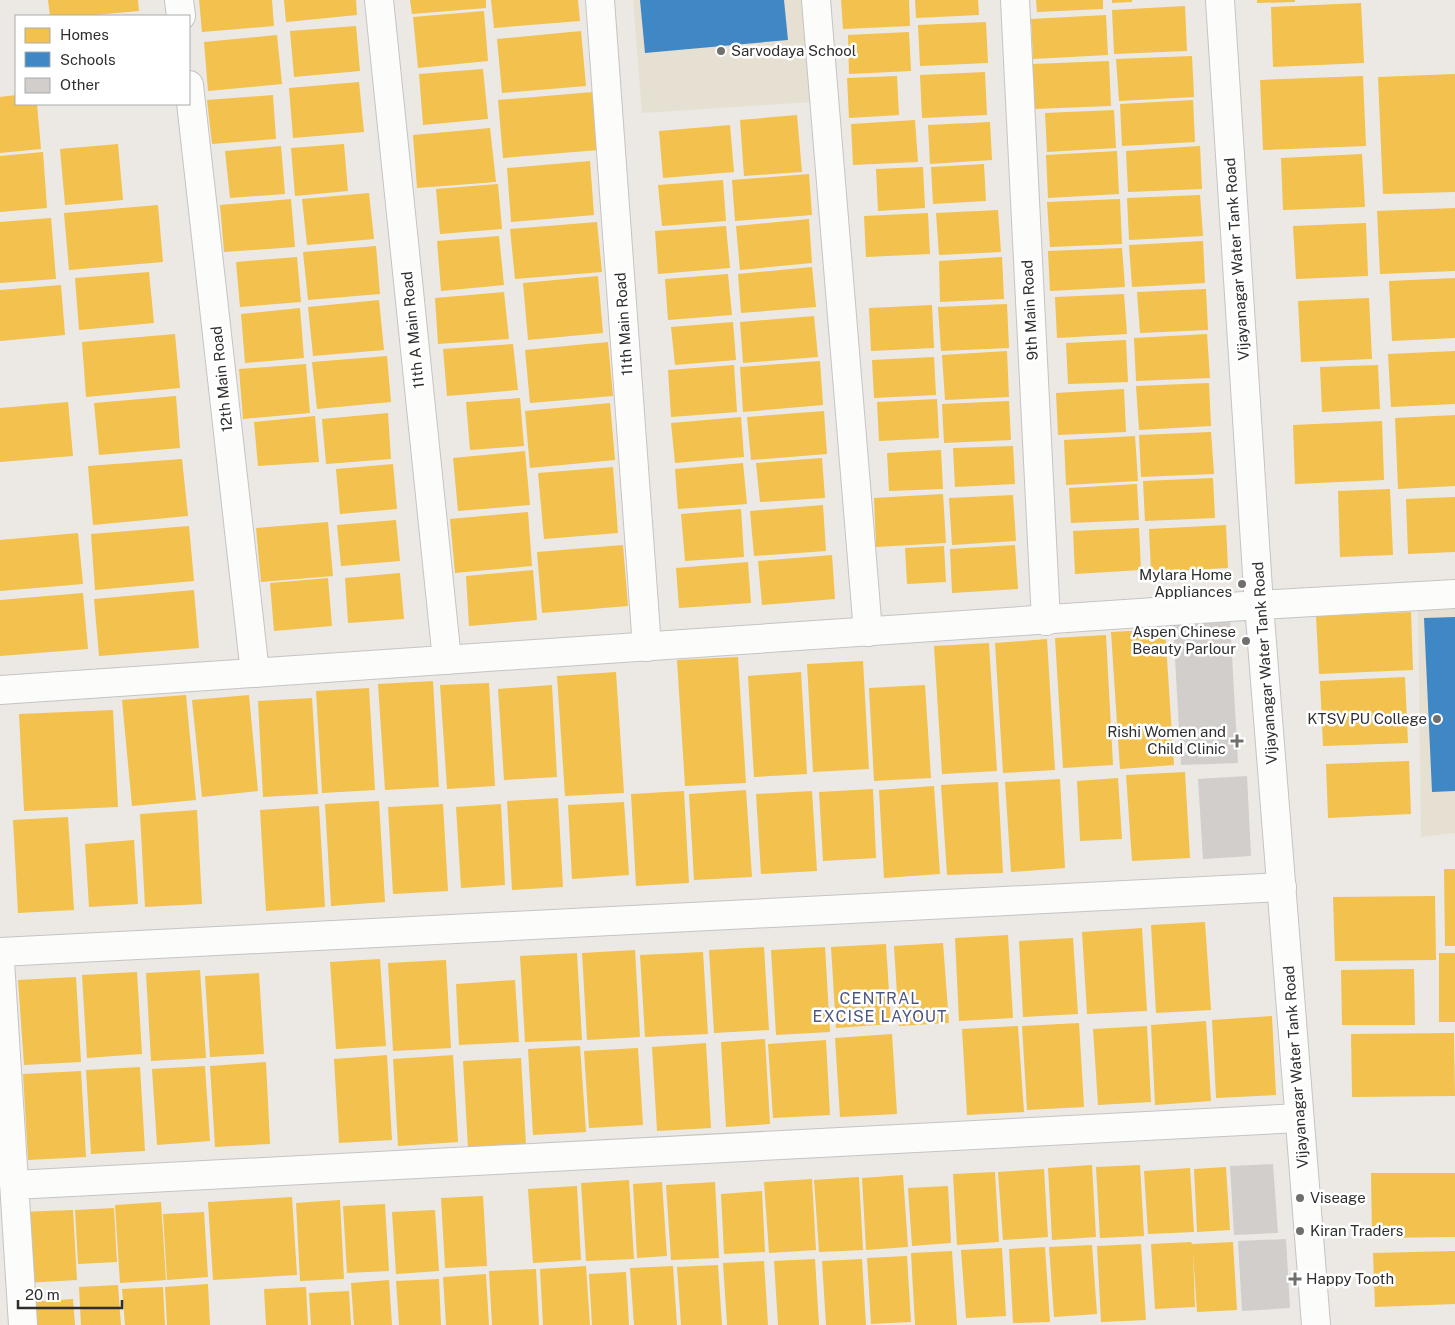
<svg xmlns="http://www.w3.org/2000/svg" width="1455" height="1325" viewBox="0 0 1455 1325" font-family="'Public Sans',sans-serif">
	<rect width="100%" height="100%" fill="#ece8e4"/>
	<path fill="#e6e0d3" d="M 633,0 L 801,0 L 812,102 L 642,113 Z
		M 1455,604 L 1455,833 L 1421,837 L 1418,605 Z"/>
	<path fill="#f2c14e" d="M 48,0 L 138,0 L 139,11 L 84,16 L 50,16 Z
		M 199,0 L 272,0 L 274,26 L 202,32 Z
		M 284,0 L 356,0 L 357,15 L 286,22 Z
		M 410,0 L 486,0 L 486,8 L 412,14 Z
		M 491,0 L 578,0 L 580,21 L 494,28 Z
		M 841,0 L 909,0 L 910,26 L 843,29 Z
		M 915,0 L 978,0 L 979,15 L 916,18 Z
		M 1036,0 L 1103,0 L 1103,9 L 1037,12 Z
		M 1112,0 L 1132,0 L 1132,2 L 1112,3 Z
		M 1257,0 L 1295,0 L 1295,2 L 1257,3 Z
		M 1361,3 L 1364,63 L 1273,67 L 1271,7 Z
		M 1185,6 L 1187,51 L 1114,54 L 1112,10 Z
		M 484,11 L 488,61 L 418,68 L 413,17 Z
		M 1106,15 L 1108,55 L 1033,59 L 1031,19 Z
		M 986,22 L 988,63 L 920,66 L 918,25 Z
		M 356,26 L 360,71 L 294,77 L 290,31 Z
		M 581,31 L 586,86 L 502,93 L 497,39 Z
		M 909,32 L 911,71 L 849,74 L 848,35 Z
		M 277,35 L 282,84 L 208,91 L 204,42 Z
		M 1192,56 L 1194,97 L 1119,101 L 1116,59 Z
		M 1109,61 L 1111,106 L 1034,109 L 1032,64 Z
		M 483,69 L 488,119 L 423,125 L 419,74 Z
		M 985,72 L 987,115 L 922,118 L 920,75 Z
		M 1455,74 L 1455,192 L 1383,194 L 1378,77 Z
		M 897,76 L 899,115 L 849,118 L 847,78 Z
		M 1363,76 L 1366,146 L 1263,150 L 1260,80 Z
		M 359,82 L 364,132 L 293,138 L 289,88 Z
		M 593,92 L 598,150 L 503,158 L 498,100 Z
		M 16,95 L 16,104 L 37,104 L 41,149 L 0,153 L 0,97 Z
		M 273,95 L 276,139 L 212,144 L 207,100 Z
		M 1193,100 L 1195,142 L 1122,146 L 1120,104 Z
		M 1114,110 L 1116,148 L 1047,152 L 1045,113 Z
		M 797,115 L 802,172 L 744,176 L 740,120 Z
		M 915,120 L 918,162 L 853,165 L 851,124 Z
		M 990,122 L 992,160 L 930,164 L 928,125 Z
		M 730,125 L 734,172 L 663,178 L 659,131 Z
		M 490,128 L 496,182 L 417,188 L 413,135 Z
		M 118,144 L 123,200 L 65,205 L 60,149 Z
		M 344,144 L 348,191 L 295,196 L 291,148 Z
		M 281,146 L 285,194 L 230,198 L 225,151 Z
		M 1200,146 L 1202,189 L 1128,192 L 1126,151 Z
		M 1117,151 L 1119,194 L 1048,198 L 1046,155 Z
		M 43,152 L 47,208 L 0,212 L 0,156 Z
		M 1362,154 L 1365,207 L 1283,210 L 1281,158 Z
		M 590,161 L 594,215 L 511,222 L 507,168 Z
		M 984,164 L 986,201 L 933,204 L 931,167 Z
		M 923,167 L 925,208 L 878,211 L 876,169 Z
		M 809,174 L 812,215 L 735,221 L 732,180 Z
		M 723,180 L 726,221 L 662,226 L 658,185 Z
		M 498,184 L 502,229 L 440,234 L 436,189 Z
		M 369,193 L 374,239 L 307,245 L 302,199 Z
		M 1200,195 L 1203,236 L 1129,240 L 1127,198 Z
		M 291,199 L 295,247 L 224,252 L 220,205 Z
		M 1120,199 L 1122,244 L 1050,247 L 1047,202 Z
		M 158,205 L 163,262 L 69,270 L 64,213 Z
		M 1455,208 L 1455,271 L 1380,274 L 1377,211 Z
		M 998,210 L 1001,252 L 939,255 L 936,213 Z
		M 928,213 L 930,254 L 866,257 L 864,216 Z
		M 51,218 L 56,279 L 0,283 L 0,222 Z
		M 809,219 L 812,263 L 740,270 L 736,226 Z
		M 597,222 L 602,272 L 515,279 L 510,229 Z
		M 1366,223 L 1368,276 L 1296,279 L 1293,226 Z
		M 726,226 L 730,268 L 658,274 L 655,231 Z
		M 499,236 L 504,285 L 441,291 L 437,241 Z
		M 1203,241 L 1205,283 L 1132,287 L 1129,245 Z
		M 376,246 L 380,294 L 308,300 L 303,252 Z
		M 1122,248 L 1125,287 L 1050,291 L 1048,251 Z
		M 297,257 L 301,302 L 240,307 L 236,262 Z
		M 1002,257 L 1004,299 L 940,302 L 939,261 Z
		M 812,267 L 816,307 L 741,313 L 738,274 Z
		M 149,272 L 154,323 L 79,330 L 75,278 Z
		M 728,274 L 732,315 L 668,320 L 665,279 Z
		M 598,276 L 603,333 L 528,340 L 523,283 Z
		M 1455,278 L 1455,338 L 1392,341 L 1389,281 Z
		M 61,285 L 65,335 L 0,341 L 0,290 Z
		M 1206,289 L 1208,330 L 1140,333 L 1137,292 Z
		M 504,292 L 509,339 L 438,344 L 435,298 Z
		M 1124,294 L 1127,334 L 1057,338 L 1055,297 Z
		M 1369,298 L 1372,359 L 1301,362 L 1298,301 Z
		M 379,300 L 384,350 L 313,356 L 308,307 Z
		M 1007,304 L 1009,348 L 941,351 L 938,307 Z
		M 932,305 L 934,348 L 871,351 L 869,308 Z
		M 300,308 L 304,358 L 245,363 L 241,314 Z
		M 814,316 L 818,357 L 743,363 L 740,322 Z
		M 733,322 L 736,360 L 675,365 L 671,327 Z
		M 175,334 L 180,388 L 86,397 L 82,342 Z
		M 1207,334 L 1210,378 L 1136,381 L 1134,338 Z
		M 1126,340 L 1128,382 L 1068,384 L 1066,343 Z
		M 608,342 L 613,396 L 530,403 L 525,350 Z
		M 513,344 L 518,390 L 447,396 L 443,349 Z
		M 1007,351 L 1009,397 L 945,400 L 942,355 Z
		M 1455,351 L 1455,404 L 1391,407 L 1388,354 Z
		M 387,356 L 391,402 L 317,409 L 312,362 Z
		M 934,357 L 936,395 L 874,398 L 872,360 Z
		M 820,361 L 823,405 L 743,412 L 740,367 Z
		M 306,364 L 310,413 L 243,419 L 239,369 Z
		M 734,365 L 737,412 L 671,417 L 668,370 Z
		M 1378,365 L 1380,409 L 1322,412 L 1320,367 Z
		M 1209,383 L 1211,426 L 1139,430 L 1136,386 Z
		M 1124,389 L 1126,432 L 1058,435 L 1056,393 Z
		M 176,396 L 180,448 L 99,455 L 94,403 Z
		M 520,398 L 524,446 L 470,450 L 466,402 Z
		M 937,399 L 939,438 L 879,441 L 877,402 Z
		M 1009,401 L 1011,440 L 944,443 L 942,404 Z
		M 68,402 L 73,456 L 0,462 L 0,408 Z
		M 610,403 L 615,460 L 530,468 L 525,411 Z
		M 824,411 L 827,454 L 751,460 L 747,417 Z
		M 388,413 L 391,459 L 326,464 L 322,419 Z
		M 1455,415 L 1455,486 L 1398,489 L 1395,418 Z
		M 315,416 L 319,462 L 258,466 L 254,422 Z
		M 741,417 L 744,457 L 675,463 L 671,423 Z
		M 1382,421 L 1384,480 L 1295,484 L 1293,425 Z
		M 1211,432 L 1214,474 L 1141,477 L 1139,435 Z
		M 1135,436 L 1138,481 L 1066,485 L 1064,440 Z
		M 1013,446 L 1015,484 L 955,487 L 953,448 Z
		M 941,450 L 943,489 L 889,491 L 887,453 Z
		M 525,451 L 530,505 L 458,511 L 453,458 Z
		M 822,458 L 825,498 L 760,502 L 756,463 Z
		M 182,459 L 188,516 L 93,525 L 88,466 Z
		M 743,463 L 747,504 L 678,509 L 675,469 Z
		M 393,464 L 397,509 L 340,514 L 336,469 Z
		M 613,467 L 618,533 L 544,539 L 538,473 Z
		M 1213,478 L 1215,518 L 1145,521 L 1143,481 Z
		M 1137,484 L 1139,520 L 1071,523 L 1069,488 Z
		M 1390,489 L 1393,555 L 1340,557 L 1338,491 Z
		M 943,494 L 946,543 L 876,547 L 874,498 Z
		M 1013,495 L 1016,541 L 952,545 L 949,498 Z
		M 1455,497 L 1455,552 L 1408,554 L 1406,499 Z
		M 823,505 L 826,551 L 754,556 L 750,511 Z
		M 741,509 L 744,557 L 685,561 L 681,514 Z
		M 528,512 L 532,566 L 455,573 L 450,519 Z
		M 396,520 L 400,561 L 341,566 L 337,525 Z
		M 328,522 L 333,576 L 261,582 L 256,528 Z
		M 1226,525 L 1228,568 L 1151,572 L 1149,529 Z
		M 189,526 L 194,581 L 95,590 L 91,534 Z
		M 1139,528 L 1141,570 L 1075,574 L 1073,531 Z
		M 78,533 L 83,584 L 0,591 L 0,540 Z
		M 623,545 L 628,606 L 542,613 L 537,552 Z
		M 1015,545 L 1018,589 L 952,593 L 950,549 Z
		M 944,546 L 946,582 L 907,584 L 905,548 Z
		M 832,555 L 835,599 L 762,605 L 758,561 Z
		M 748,562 L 751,603 L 679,608 L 676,568 Z
		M 533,570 L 537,620 L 469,626 L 466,576 Z
		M 400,573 L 404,619 L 348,623 L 345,578 Z
		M 328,578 L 332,626 L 274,631 L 270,583 Z
		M 194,590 L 199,648 L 99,656 L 94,599 Z
		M 83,593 L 88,649 L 0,656 L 0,600 Z
		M 1411,612 L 1413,670 L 1319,674 L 1316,616 Z
		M 1165,629 L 1174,765 L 1120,769 L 1111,632 Z
		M 1106,635 L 1113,765 L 1063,768 L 1055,638 Z
		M 1047,639 L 1055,770 L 1003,773 L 995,643 Z
		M 989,643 L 997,771 L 942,774 L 934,646 Z
		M 738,657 L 746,783 L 685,786 L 677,660 Z
		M 863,661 L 869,769 L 813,772 L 807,664 Z
		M 616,672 L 624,793 L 565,796 L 557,676 Z
		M 801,672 L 807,774 L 754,777 L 748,676 Z
		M 1405,677 L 1408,743 L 1323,746 L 1320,681 Z
		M 433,681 L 439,787 L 385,790 L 378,684 Z
		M 489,683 L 495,786 L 447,789 L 440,685 Z
		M 552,685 L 557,777 L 504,780 L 498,689 Z
		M 925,685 L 931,778 L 874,781 L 869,688 Z
		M 369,688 L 375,790 L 322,793 L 316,691 Z
		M 186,695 L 196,800 L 132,806 L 122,700 Z
		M 249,695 L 258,791 L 202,797 L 192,700 Z
		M 312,698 L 318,794 L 263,797 L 258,701 Z
		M 113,710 L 118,807 L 24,811 L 19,714 Z
		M 1409,761 L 1411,814 L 1328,818 L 1326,764 Z
		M 1185,772 L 1190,858 L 1132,861 L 1126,775 Z
		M 1118,778 L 1122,839 L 1080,841 L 1077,781 Z
		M 1060,779 L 1065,868 L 1011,872 L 1005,782 Z
		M 998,782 L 1003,873 L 947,875 L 941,785 Z
		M 934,786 L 940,874 L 884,878 L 879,790 Z
		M 873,789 L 876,858 L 823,861 L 819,792 Z
		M 746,790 L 752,877 L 694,880 L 689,794 Z
		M 684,791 L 689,883 L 636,886 L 631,794 Z
		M 812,791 L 817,871 L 761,874 L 756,794 Z
		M 558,798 L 563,887 L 512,890 L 507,801 Z
		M 379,801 L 385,902 L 331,906 L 325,804 Z
		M 624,802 L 629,875 L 572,879 L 568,805 Z
		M 443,804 L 448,891 L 393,894 L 388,807 Z
		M 501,804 L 505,885 L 461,888 L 456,807 Z
		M 319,806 L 325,907 L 266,911 L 260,810 Z
		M 197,810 L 202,904 L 145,907 L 140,814 Z
		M 68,817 L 74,910 L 18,913 L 13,820 Z
		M 134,840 L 138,904 L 89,907 L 85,844 Z
		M 1444,869 L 1455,869 L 1455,946 L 1445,946 Z
		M 1435,896 L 1436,960 L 1335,961 L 1333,897 Z
		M 1205,922 L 1211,1010 L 1156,1013 L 1151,925 Z
		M 1142,928 L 1147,1011 L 1087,1014 L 1082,932 Z
		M 1008,935 L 1013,1018 L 959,1021 L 955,938 Z
		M 1073,938 L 1078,1014 L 1023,1017 L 1019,941 Z
		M 943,943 L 949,1023 L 899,1026 L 894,946 Z
		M 886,944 L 891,1024 L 836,1028 L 831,947 Z
		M 764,947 L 769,1030 L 714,1033 L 709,950 Z
		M 825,947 L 830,1032 L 776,1035 L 771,950 Z
		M 635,950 L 640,1037 L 587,1040 L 582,953 Z
		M 703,952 L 708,1034 L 645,1037 L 640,955 Z
		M 577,953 L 582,1040 L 525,1042 L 520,956 Z
		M 1439,953 L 1455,953 L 1455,1022 L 1439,1022 Z
		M 380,959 L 386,1046 L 336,1049 L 330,962 Z
		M 446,960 L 451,1048 L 393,1051 L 388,963 Z
		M 1414,969 L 1415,1025 L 1342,1025 L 1341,970 Z
		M 200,970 L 206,1058 L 151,1061 L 146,973 Z
		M 137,972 L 142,1054 L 87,1058 L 82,975 Z
		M 259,973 L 264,1054 L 210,1057 L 205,976 Z
		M 76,977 L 81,1062 L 24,1065 L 18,980 Z
		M 515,980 L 519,1042 L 459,1045 L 456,984 Z
		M 1272,1016 L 1276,1095 L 1216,1098 L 1212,1020 Z
		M 1206,1021 L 1211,1101 L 1155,1105 L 1151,1025 Z
		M 1079,1023 L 1084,1107 L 1027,1110 L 1022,1026 Z
		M 1018,1026 L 1024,1112 L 967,1115 L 962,1029 Z
		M 1147,1026 L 1151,1102 L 1098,1105 L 1093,1029 Z
		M 1454,1033 L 1455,1096 L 1352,1097 L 1351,1034 Z
		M 892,1034 L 897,1114 L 840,1117 L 835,1038 Z
		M 765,1039 L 770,1124 L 726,1127 L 721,1042 Z
		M 826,1040 L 830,1115 L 773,1118 L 768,1044 Z
		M 706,1043 L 711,1128 L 657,1131 L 652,1047 Z
		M 580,1046 L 586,1132 L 533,1135 L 528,1049 Z
		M 638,1048 L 643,1125 L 589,1128 L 584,1051 Z
		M 387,1055 L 392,1140 L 339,1143 L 334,1059 Z
		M 453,1055 L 458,1142 L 398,1146 L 393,1059 Z
		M 521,1058 L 526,1145 L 468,1148 L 463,1061 Z
		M 266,1062 L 270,1144 L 215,1147 L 210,1066 Z
		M 205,1066 L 210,1141 L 157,1145 L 152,1069 Z
		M 140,1067 L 145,1151 L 91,1154 L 86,1070 Z
		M 81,1071 L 86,1157 L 28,1160 L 23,1074 Z
		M 1092,1165 L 1096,1237 L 1052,1240 L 1048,1168 Z
		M 1140,1165 L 1144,1236 L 1100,1238 L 1096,1167 Z
		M 1226,1167 L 1230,1230 L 1197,1232 L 1194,1169 Z
		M 1190,1168 L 1194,1232 L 1148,1234 L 1144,1171 Z
		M 1044,1169 L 1048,1237 L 1003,1240 L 998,1172 Z
		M 995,1172 L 999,1242 L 957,1245 L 953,1174 Z
		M 1371,1173 L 1455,1173 L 1455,1237 L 1372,1238 Z
		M 903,1175 L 908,1247 L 866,1250 L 862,1178 Z
		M 859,1177 L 863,1250 L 819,1252 L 814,1180 Z
		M 812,1179 L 816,1250 L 769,1253 L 764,1182 Z
		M 629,1180 L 634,1259 L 586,1261 L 581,1183 Z
		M 662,1182 L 667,1256 L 637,1258 L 633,1184 Z
		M 715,1182 L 719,1258 L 671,1260 L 666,1185 Z
		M 577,1186 L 581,1260 L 533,1263 L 528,1189 Z
		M 948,1186 L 951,1243 L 912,1246 L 908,1188 Z
		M 762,1191 L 765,1252 L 724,1254 L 721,1194 Z
		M 483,1196 L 487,1266 L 445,1268 L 441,1198 Z
		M 292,1197 L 297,1275 L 213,1280 L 208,1202 Z
		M 340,1200 L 344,1279 L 300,1281 L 296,1203 Z
		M 161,1202 L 166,1280 L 120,1283 L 115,1205 Z
		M 385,1204 L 389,1271 L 347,1273 L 343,1206 Z
		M 114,1208 L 117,1262 L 78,1264 L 75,1210 Z
		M 73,1210 L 77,1280 L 25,1283 L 21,1212 Z
		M 435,1210 L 439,1271 L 396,1274 L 392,1212 Z
		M 204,1212 L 208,1277 L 167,1280 L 163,1214 Z
		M 1191,1242 L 1192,1244 L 1233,1242 L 1237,1310 L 1197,1312 L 1193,1253 L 1195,1307 L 1155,1309 L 1151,1244 Z
		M 1141,1244 L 1146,1320 L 1101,1322 L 1097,1246 Z
		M 1092,1245 L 1097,1314 L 1054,1317 L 1049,1247 Z
		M 1045,1247 L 1050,1322 L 1013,1323 L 1009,1249 Z
		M 1002,1248 L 1006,1316 L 966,1318 L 961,1250 Z
		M 952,1251 L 957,1325 L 915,1325 L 911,1253 Z
		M 1455,1251 L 1455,1304 L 1375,1307 L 1373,1253 Z
		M 907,1256 L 911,1322 L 871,1324 L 867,1258 Z
		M 815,1259 L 819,1325 L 778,1325 L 774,1261 Z
		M 862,1259 L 866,1325 L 826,1325 L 822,1261 Z
		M 764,1261 L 768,1325 L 727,1325 L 723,1263 Z
		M 718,1265 L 722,1325 L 681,1325 L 677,1267 Z
		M 586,1266 L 590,1325 L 543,1325 L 540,1269 Z
		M 673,1266 L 677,1325 L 634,1325 L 630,1268 Z
		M 536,1269 L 539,1325 L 492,1325 L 489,1271 Z
		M 626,1272 L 629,1325 L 592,1325 L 589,1274 Z
		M 486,1274 L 489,1325 L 446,1325 L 443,1277 Z
		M 439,1279 L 441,1325 L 399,1325 L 396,1281 Z
		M 389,1280 L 392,1325 L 354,1325 L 351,1283 Z
		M 208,1284 L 210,1325 L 167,1325 L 165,1287 Z
		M 118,1285 L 121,1325 L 81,1325 L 79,1287 Z
		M 163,1287 L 165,1325 L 125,1325 L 122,1289 Z
		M 306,1287 L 308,1325 L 266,1325 L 264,1289 Z
		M 349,1291 L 351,1325 L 311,1325 L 309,1293 Z
		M 73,1299 L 75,1325 L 32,1325 L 31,1302 Z"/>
	<path fill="#3f88c5" d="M 640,0 L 784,0 L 788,40 L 645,53 Z
		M 1455,617 L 1455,791 L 1432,792 L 1424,618 Z"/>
	<path fill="#d1cecb" d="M 1230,619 L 1238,763 L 1181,765 L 1173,622 Z
		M 1247,776 L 1251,856 L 1203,859 L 1198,779 Z
		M 1273,1164 L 1278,1233 L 1234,1235 L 1230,1166 Z
		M 1286,1239 L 1290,1308 L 1242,1311 L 1238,1241 Z"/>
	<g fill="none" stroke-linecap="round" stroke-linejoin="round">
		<defs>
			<path id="minor" d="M 179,0 L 181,16
				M 379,0 L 447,660
				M 600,0 L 647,647
				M 816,0 L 868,632
				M 1015,0 L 1046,621
				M 189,85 L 255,673
				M 0,952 L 1282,887
				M 0,961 L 23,1325
				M 14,1185 L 1299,1118"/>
			<path id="tertiary" d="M 1220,0 L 1259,605 L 1316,1325
				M 0,690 L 1259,605 L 1455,594"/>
		</defs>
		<use href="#minor" stroke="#c5c4c5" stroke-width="30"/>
		<use href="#tertiary" stroke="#c5c4c5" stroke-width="30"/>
		<use href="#minor" stroke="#fcfcfb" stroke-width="28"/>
		<use href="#tertiary" stroke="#fcfcfb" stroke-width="28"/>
	</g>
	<g fill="#706f6e" stroke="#fff" stroke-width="2">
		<circle cx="721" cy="51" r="5"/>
		<circle cx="1242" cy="584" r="5"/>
		<circle cx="1246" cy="641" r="5"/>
		<circle cx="1437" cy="719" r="5"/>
		<path d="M1234.5 733.5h5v5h5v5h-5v5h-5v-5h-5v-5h5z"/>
		<circle cx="1300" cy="1198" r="5"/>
		<circle cx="1300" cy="1231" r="5"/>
		<path d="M1292.5 1271.5h5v5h5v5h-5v5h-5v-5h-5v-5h5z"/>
	</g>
	<g text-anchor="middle" stroke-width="5" stroke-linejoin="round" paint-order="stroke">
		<g font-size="15" fill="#2e2e2e" stroke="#fff" text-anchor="start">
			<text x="731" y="56">Sarvodaya School</text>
			<text x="1232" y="580" text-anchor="end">Mylara Home<tspan x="1232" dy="17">Appliances</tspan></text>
			<text x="1236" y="637" text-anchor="end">Aspen Chinese<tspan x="1236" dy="17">Beauty Parlour</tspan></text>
			<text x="1427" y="724" text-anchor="end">KTSV PU College</text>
			<text x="1226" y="737" text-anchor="end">Rishi Women and<tspan x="1226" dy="17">Child Clinic</tspan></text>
			<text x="1310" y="1203">Viseage</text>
			<text x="1310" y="1236">Kiran Traders</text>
			<text x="1306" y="1284">Happy Tooth</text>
		</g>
		<g font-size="15" fill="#2e2e2e" stroke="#fff">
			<text transform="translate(1237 259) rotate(-94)" y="5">Vijayanagar Water Tank Road</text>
			<text transform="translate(1030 310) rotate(-93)" y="5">9th Main Road</text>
			<text transform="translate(624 324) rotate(-94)" y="5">11th Main Road</text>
			<text transform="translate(413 330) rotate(-96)" y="5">11th A Main Road</text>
			<text transform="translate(222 379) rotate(-96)" y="5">12th Main Road</text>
			<text transform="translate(1265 663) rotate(-94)" y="5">Vijayanagar Water Tank Road</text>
			<text transform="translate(1296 1067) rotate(-94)" y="5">Vijayanagar Water Tank Road</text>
		</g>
		<g font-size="16" letter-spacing="1" fill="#4d5680" stroke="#fff">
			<text x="880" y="1004">CENTRAL<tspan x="880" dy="18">EXCISE LAYOUT</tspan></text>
		</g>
	</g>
	<rect x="15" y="15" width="175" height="90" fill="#ffffff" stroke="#ababab"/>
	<rect x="25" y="28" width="25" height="15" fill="#f2c14e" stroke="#ababab"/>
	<text x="60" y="40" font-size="15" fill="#2e2e2e">Homes</text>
	<rect x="25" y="52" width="25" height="15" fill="#3f88c5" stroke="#ababab"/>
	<text x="60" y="65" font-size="15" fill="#2e2e2e">Schools</text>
	<rect x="25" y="78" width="25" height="15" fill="#d1cecb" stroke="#ababab"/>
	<text x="60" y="90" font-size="15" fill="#2e2e2e">Other</text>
	<path d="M18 1300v8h104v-8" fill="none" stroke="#2e2e2e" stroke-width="2.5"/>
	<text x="25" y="1300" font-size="15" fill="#2e2e2e" stroke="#ffffff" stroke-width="4" paint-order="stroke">20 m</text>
</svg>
